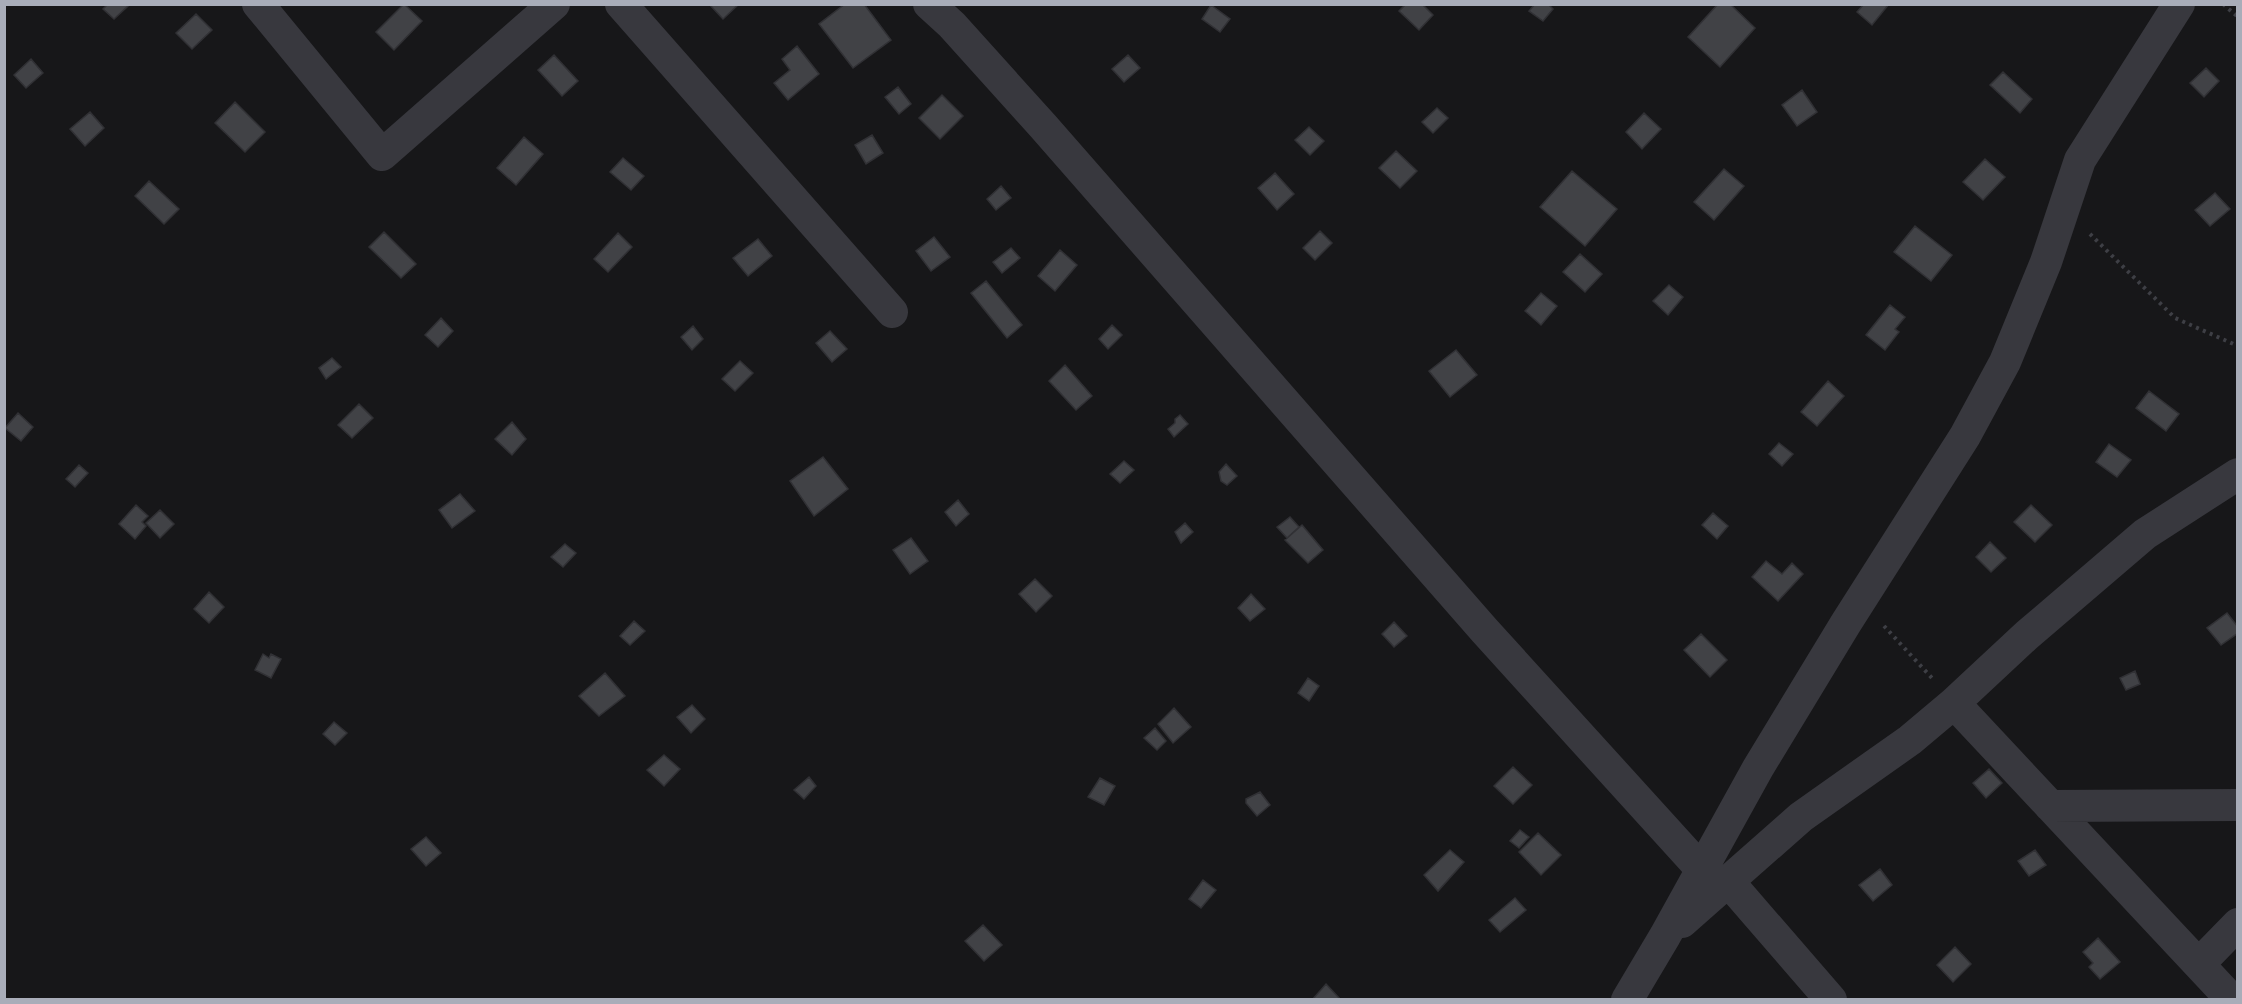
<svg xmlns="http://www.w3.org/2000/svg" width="2242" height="1004" viewBox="0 0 2242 1004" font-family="'Golos Text',sans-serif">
	<rect width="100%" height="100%" fill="#171719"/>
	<path fill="#414246" stroke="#313135" stroke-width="1.5" d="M 108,4 L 127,4 L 128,6 L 114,19 L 103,9 Z
		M 404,4 L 422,21 L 394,50 L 376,32 Z
		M 709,4 L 739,4 L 723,19 Z
		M 845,4 L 864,4 L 891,40 L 853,68 L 819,24 Z
		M 1406,4 L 1422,4 L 1433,15 L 1419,30 L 1399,11 Z
		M 1535,4 L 1548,4 L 1553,9 L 1543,21 L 1529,11 Z
		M 1718,4 L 1730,4 L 1755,28 L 1720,67 L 1688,37 Z
		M 1864,4 L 1889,4 L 1872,25 L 1857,12 Z
		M 1211,5 L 1230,19 L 1220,32 L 1202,19 Z
		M 196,14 L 212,30 L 192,49 L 176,33 Z
		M 797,46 L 819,74 L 788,100 L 774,83 L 790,70 L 782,59 Z
		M 554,55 L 578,81 L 562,96 L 538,70 Z
		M 1128,55 L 1140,68 L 1124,82 L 1112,69 Z
		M 31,59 L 43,73 L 26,88 L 14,75 Z
		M 2206,68 L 2219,81 L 2204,97 L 2190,83 Z
		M 2003,72 L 2032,99 L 2020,113 L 1990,85 Z
		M 898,87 L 911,104 L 899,114 L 885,97 Z
		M 1802,90 L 1817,112 L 1797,126 L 1782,105 Z
		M 942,95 L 963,116 L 940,139 L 919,118 Z
		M 235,102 L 265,132 L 245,152 L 215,123 Z
		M 1437,108 L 1448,118 L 1433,133 L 1422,122 Z
		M 90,112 L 104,128 L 85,146 L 70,129 Z
		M 1644,113 L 1661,129 L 1642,149 L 1626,132 Z
		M 1309,127 L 1324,141 L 1310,155 L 1295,140 Z
		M 872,135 L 883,153 L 866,164 L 855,145 Z
		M 524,137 L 543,154 L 516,185 L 497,168 Z
		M 1396,151 L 1417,171 L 1400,188 L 1379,168 Z
		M 623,158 L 644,176 L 631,190 L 610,172 Z
		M 1985,159 L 2005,177 L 1983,200 L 1963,182 Z
		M 1724,169 L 1744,186 L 1714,220 L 1694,202 Z
		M 1572,171 L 1617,209 L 1585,246 L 1540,207 Z
		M 1275,173 L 1294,194 L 1277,210 L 1258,188 Z
		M 149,181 L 179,209 L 164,224 L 135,196 Z
		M 1001,186 L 1011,198 L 996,210 L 987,199 Z
		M 2215,193 L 2230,209 L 2210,226 L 2195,210 Z
		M 1915,226 L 1952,255 L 1931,281 L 1894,252 Z
		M 1320,231 L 1332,243 L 1315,260 L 1303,248 Z
		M 384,232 L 416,264 L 401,278 L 369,247 Z
		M 618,233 L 632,247 L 608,272 L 594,259 Z
		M 934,237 L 950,257 L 931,271 L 916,251 Z
		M 758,239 L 772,256 L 748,276 L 733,258 Z
		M 1011,248 L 1020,258 L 1002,273 L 993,262 Z
		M 1060,250 L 1077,265 L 1055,291 L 1038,276 Z
		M 1580,254 L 1602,274 L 1585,292 L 1563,272 Z
		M 986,281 L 1022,325 L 1007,338 L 971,293 Z
		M 1669,285 L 1683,297 L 1668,315 L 1653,301 Z
		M 1541,293 L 1557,306 L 1541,325 L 1525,311 Z
		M 1890,305 L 1905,317 L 1895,329 L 1899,332 L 1885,350 L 1866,335 Z
		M 441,318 L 453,331 L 438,347 L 425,335 Z
		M 1112,325 L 1122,335 L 1108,349 L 1099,339 Z
		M 693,326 L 703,339 L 692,350 L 681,337 Z
		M 830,331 L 847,349 L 832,362 L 816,343 Z
		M 1456,350 L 1477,375 L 1450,397 L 1429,371 Z
		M 332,358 L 341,367 L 326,379 L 319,368 Z
		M 740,361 L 753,373 L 735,391 L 722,379 Z
		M 1065,365 L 1092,396 L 1076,410 L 1049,381 Z
		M 1828,381 L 1844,396 L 1817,426 L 1801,412 Z
		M 2149,391 L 2179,414 L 2166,431 L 2136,408 Z
		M 359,404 L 373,418 L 352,438 L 338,425 Z
		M 18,413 L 33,427 L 21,441 L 5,428 Z
		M 1180,415 L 1188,424 L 1174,437 L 1168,429 L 1175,423 L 1175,419 Z
		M 512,422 L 526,439 L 512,455 L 495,439 Z
		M 1779,443 L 1793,454 L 1782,466 L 1769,454 Z
		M 2109,444 L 2131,460 L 2117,477 L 2096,462 Z
		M 823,457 L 848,489 L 814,516 L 790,481 Z
		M 1124,461 L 1134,470 L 1120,483 L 1110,474 Z
		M 1226,464 L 1237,476 L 1227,485 L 1221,481 L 1219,472 Z
		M 79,465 L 88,473 L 75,487 L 66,479 Z
		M 460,494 L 475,511 L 452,528 L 439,510 Z
		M 958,500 L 969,514 L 956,526 L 945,512 Z
		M 136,505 L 148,516 L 142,522 L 146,526 L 135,539 L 119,524 Z
		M 2031,505 L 2052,525 L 2035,542 L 2014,522 Z
		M 160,510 L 174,524 L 160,538 L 146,523 Z
		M 1713,513 L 1728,526 L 1717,539 L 1702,525 Z
		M 1290,517 L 1299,527 L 1287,538 L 1277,527 Z
		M 1185,523 L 1193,532 L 1181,543 L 1175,532 Z
		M 1302,525 L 1323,550 L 1308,563 L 1285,540 Z
		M 911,538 L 928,561 L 910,574 L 893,550 Z
		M 1990,542 L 2006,558 L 1991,572 L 1976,557 Z
		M 565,544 L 576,553 L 563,567 L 551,557 Z
		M 1766,561 L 1782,574 L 1792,563 L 1803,574 L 1778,601 L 1752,577 Z
		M 1035,579 L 1052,596 L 1036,612 L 1019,594 Z
		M 209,592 L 224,607 L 209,623 L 194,609 Z
		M 1251,594 L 1265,609 L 1250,621 L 1238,608 Z
		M 2227,613 L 2238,627 L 2238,633 L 2221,645 L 2207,628 Z
		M 634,621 L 645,631 L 630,645 L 620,636 Z
		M 1394,622 L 1407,636 L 1394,647 L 1382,634 Z
		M 1701,634 L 1727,660 L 1710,677 L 1684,650 Z
		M 263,654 L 269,658 L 271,654 L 281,659 L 271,678 L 255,670 Z
		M 2135,671 L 2140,684 L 2126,690 L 2120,678 Z
		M 605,673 L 625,696 L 599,716 L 579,696 Z
		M 1308,678 L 1319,686 L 1309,701 L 1298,693 Z
		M 692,705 L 705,719 L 691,733 L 677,717 Z
		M 1174,708 L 1191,727 L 1173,743 L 1158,724 Z
		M 334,722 L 347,733 L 335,745 L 323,734 Z
		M 1155,728 L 1166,741 L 1157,750 L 1144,738 Z
		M 664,755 L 680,769 L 664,786 L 647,770 Z
		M 1513,767 L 1532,785 L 1513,804 L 1494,786 Z
		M 1989,769 L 2002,783 L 1986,798 L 1973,783 Z
		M 809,777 L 816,786 L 804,799 L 794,790 Z
		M 1100,778 L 1115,786 L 1104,805 L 1088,797 Z
		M 1260,792 L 1270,805 L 1257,816 L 1246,803 L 1246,799 Z
		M 1520,830 L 1529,837 L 1519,848 L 1510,841 Z
		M 1538,833 L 1561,855 L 1541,875 L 1519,852 Z
		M 426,837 L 441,853 L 426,866 L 411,849 Z
		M 1450,850 L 1464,862 L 1438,891 L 1424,875 Z
		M 2035,850 L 2046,865 L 2029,876 L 2018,861 Z
		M 1880,869 L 1892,885 L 1873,901 L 1859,885 Z
		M 1203,880 L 1216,890 L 1201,908 L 1189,899 Z
		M 1515,898 L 1526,910 L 1500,932 L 1489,920 Z
		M 983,925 L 1002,945 L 984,961 L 965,941 Z
		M 2098,938 L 2120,962 L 2100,979 L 2089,967 L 2093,963 L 2083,952 Z
		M 1955,947 L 1971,964 L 1953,982 L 1937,965 Z
		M 1326,984 L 1341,1000 L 1312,1000 Z"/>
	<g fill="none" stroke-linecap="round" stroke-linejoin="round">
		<path stroke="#3e3f45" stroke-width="4" stroke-dasharray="3 4.5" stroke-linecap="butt" d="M 2223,4 L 2238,17
			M 2090,234 L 2175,318 L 2238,346
			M 1884,626 L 1932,678"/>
		<path stroke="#38383e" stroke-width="32" d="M 258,4 L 382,155 L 554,4
			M 621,4 L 892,312
			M 929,4 L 952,25 L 1043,126 L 1485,631 L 1702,870
			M 1954,703 L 2232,1000
			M 2050,806 L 2238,805
			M 1728,881 L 1831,1000
			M 1682,922 L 1801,817 L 1910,740 L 1954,703 L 2027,635 L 2145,534 L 2238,474
			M 2199,964 L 2238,924
			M 1627,1000 L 1665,936 L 1758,768 L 1846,623 L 1965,436 L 2005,362 L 2046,262 L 2080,160 L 2179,4"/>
	</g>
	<rect width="2242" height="1004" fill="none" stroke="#a9adb9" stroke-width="12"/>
</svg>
